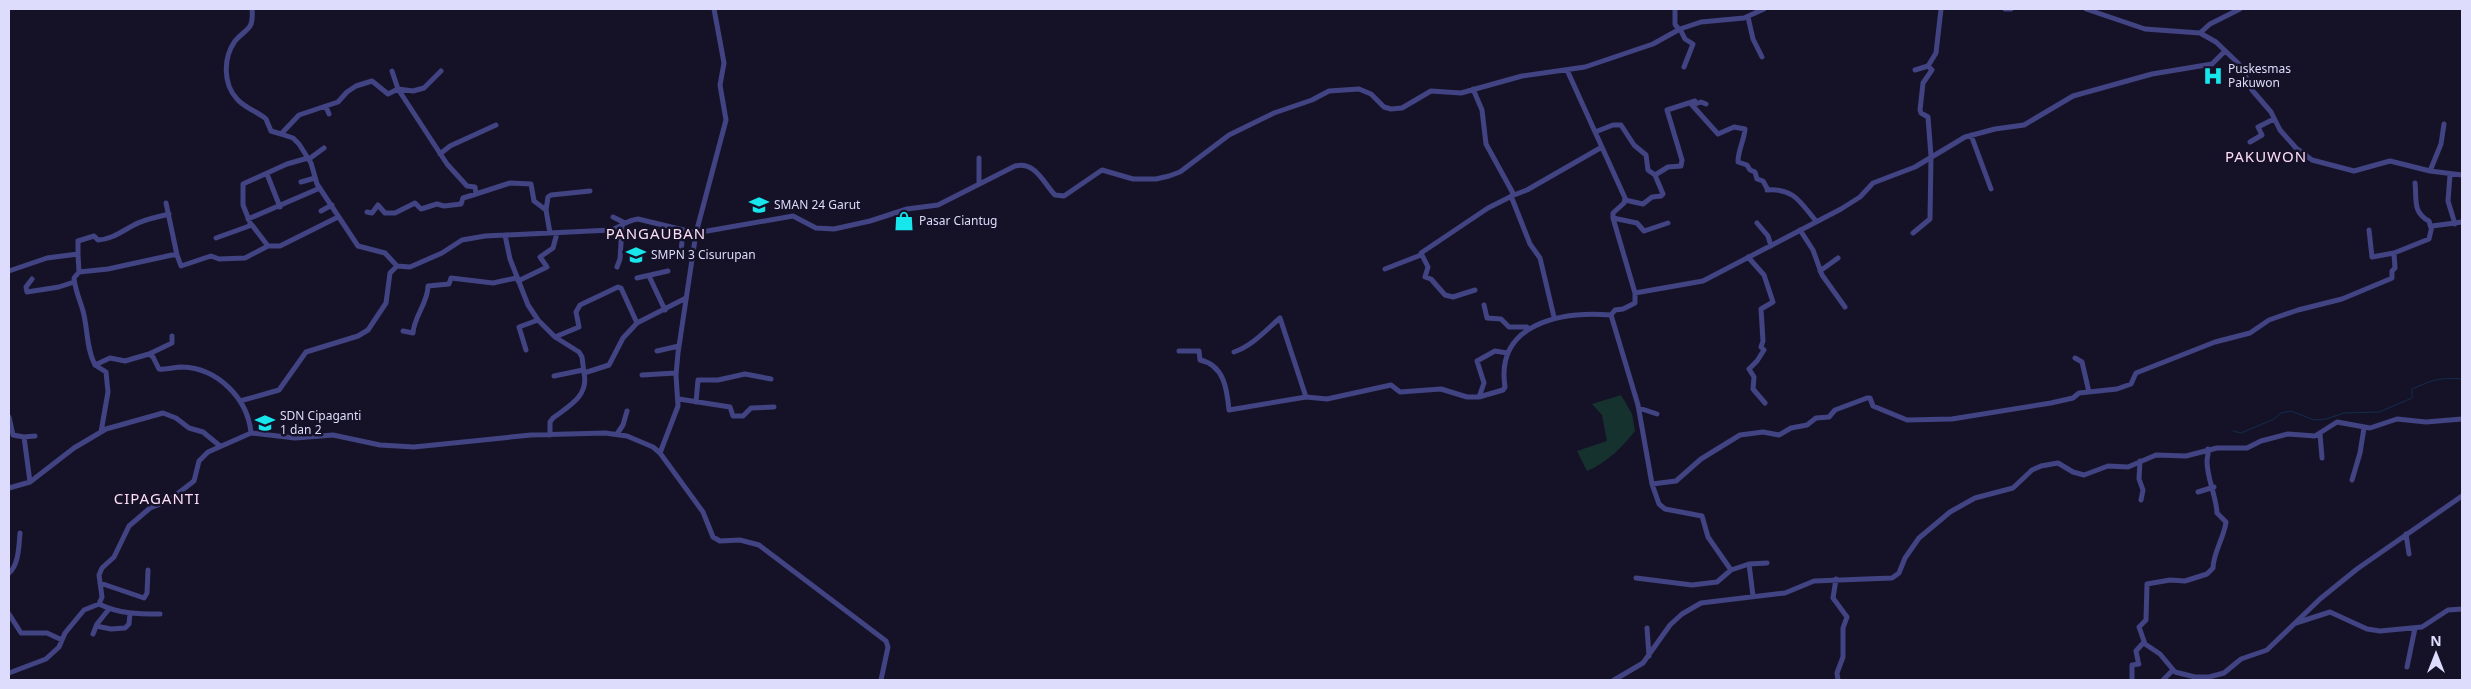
<svg xmlns="http://www.w3.org/2000/svg" width="2471" height="689" viewBox="0 0 2471 689" font-family="'Noto Sans',sans-serif">
	<rect width="100%" height="100%" fill="#151228"/>
	<path fill="#16322f" d="M 1621,395 L 1632,414 L 1635,431 C 1621,448 1608,462 1587,471 L 1577,451 L 1607,441 L 1602,415 L 1592,404 Z"/>
	<g fill="none" stroke-linecap="round" stroke-linejoin="round">
		<path stroke="#132c4c" stroke-width="1" d="M 2233,431 L 2241,433 L 2274,419 L 2281,413 L 2291,411 L 2314,420 L 2326,419 L 2344,413 L 2379,412 L 2412,398 L 2412,389 C 2432,380 2441,377 2462,379"/>
		<path stroke="#414383" stroke-width="5" d="M 252,9 C 254,31 246,28 235,41 C 223,58 223,84 237,99 C 246,109 257,111 266,119 L 271,131 L 281,134 L 299,115 L 338,102 L 347,92 L 356,86 L 372,81 L 388,94 L 398,89 L 447,164 L 467,186 L 475,187 L 476,194 L 510,183 L 531,184 L 534,201 L 546,210 L 550,233
			M 714,9 L 724,63 L 720,85 L 726,120 L 696,233 L 678,353 L 676,375 L 678,406 L 660,453 L 703,512 L 713,537 L 720,541 L 740,540 L 759,545 L 886,641 L 888,647 L 881,680
			M 1675,9 L 1675,24 L 1679,30
			M 2005,9 L 2011,9
			M 2086,9 L 2145,29 L 2200,33 L 2216,42 L 2241,66 L 2252,90 L 2271,112 L 2280,130 L 2296,148 L 2312,160 L 2354,171 L 2390,161 L 2430,171 L 2462,175
			M 1748,17 L 1753,39 L 1762,57
			M 1680,29 L 1685,39 L 1693,44 L 1684,67
			M 2200,33 L 2210,24 L 2240,9
			M 1567,70 L 1625,198 L 1624,203 L 1613,213 L 1613,218 L 1635,293 L 1703,281 L 1841,209 L 1860,197 L 1873,183 L 1915,167 L 1965,137 L 1995,129 L 2024,125 L 2073,96 L 2152,74 L 2212,64 L 2225,51
			M 1915,70 L 1928,66 L 1936,53 L 1941,9
			M 392,71 L 398,89 L 413,91 L 424,88 L 441,71
			M 1473,89 L 1482,110 L 1486,144 L 1514,195 L 1488,208 L 1421,253 L 1428,267 L 1425,277 L 1431,279 L 1445,295 L 1453,297 L 1475,290
			M 1706,104 L 1701,102 L 1692,105 L 1718,134 L 1734,127 L 1745,129 C 1744,141 1738,150 1738,162 L 1747,165 L 1750,170 L 1755,172 L 1757,179 L 1763,181 L 1768,190
			M 326,107 L 329,114
			M 1595,132 L 1613,125 L 1621,125 L 1634,145 L 1646,155 L 1648,170 L 1655,175 L 1663,194 L 1661,196 L 1652,197 L 1643,204 L 1625,200
			M 281,134 L 293,138 L 299,144 L 311,163 L 317,184 L 358,246 L 385,253 L 397,266
			M 1971,135 L 1991,189
			M 2250,142 L 2262,135 L 2258,127 L 2274,119
			M 440,154 L 450,146 L 496,125
			M 979,158 L 979,184
			M 309,159 L 324,148
			M 2430,171 L 2441,144 L 2444,124
			M 267,174 L 280,207
			M 1655,175 L 1668,167 L 1681,166 L 1682,160 L 1667,110 L 1695,101
			M 2450,175 L 2448,201 L 2455,224
			M 301,182 L 315,178
			M 2415,183 C 2417,199 2412,212 2429,221 L 2431,228
			M 1767,190 C 1794,188 1800,202 1816,221
			M 1514,195 L 1527,190 L 1602,147
			M 1511,196 L 1530,244 L 1540,258 L 1554,317
			M 166,203 L 177,255
			M 546,210 L 548,197 L 551,195 L 590,191
			M 321,211 L 332,205
			M 367,212 L 372,213 L 378,205 L 385,213 L 395,213 L 415,203 L 421,209 L 437,204 L 444,206 L 461,204 L 463,198 L 476,194
			M 613,217 L 625,223
			M 1613,218 L 1637,223 L 1644,231 L 1668,223
			M 248,219 L 320,188
			M 1757,223 L 1768,236 L 1771,246
			M 251,225 L 243,205 L 243,184 L 287,164 L 308,158
			M 1800,230 L 1813,250 L 1822,275 L 1845,307
			M 1913,233 L 1930,219 L 1931,156 L 1928,117 L 1921,113 L 1920,110 L 1923,83 L 1932,70 L 1928,66
			M 505,235 L 510,259 L 528,305 L 538,320 L 555,337 L 579,352 L 582,357 L 584,373 L 609,365 L 623,338 L 637,323 L 686,298
			M 216,238 L 252,225 L 268,246
			M 681,252 L 683,230
			M 2394,253 L 2429,239 L 2432,226 L 2462,222
			M 78,254 L 78,241 L 94,236 L 98,240 C 113,239 122,231 134,225 C 144,219 158,217 169,214
			M 1748,257 L 1764,275 L 1773,302 L 1761,309 L 1763,341 L 1761,347 L 1764,350 L 1757,361 L 1749,369 L 1754,377 L 1753,389 L 1765,403
			M 617,267 L 620,259 L 622,227
			M 1385,269 L 1421,255
			M 9,271 L 47,258 L 78,254 L 79,272
			M 1820,271 L 1838,258
			M 649,276 L 665,310
			M 637,278 L 668,271
			M 32,279 L 26,287 L 27,292 L 59,287 L 74,282
			M 518,281 L 547,267 L 540,257 L 553,248 L 557,233
			M 1635,293 L 1635,303 L 1623,309 L 1615,310 L 1611,315 L 1638,405 L 1652,484 L 1659,504 L 1665,509 L 1702,516 L 1708,537 L 1731,570 L 1749,564 L 1753,596
			M 1484,305 L 1487,318 L 1501,319 L 1509,327 L 1527,327 L 1528,330
			M 403,331 L 413,333 C 414,316 428,303 428,286 L 449,284 L 451,278 L 493,283 L 516,278
			M 555,337 L 579,327 L 576,312 L 580,305 L 618,287 L 621,288 L 637,323
			M 526,350 L 519,327 L 538,320
			M 657,351 L 679,346
			M 1179,351 L 1199,351 L 1200,360 C 1224,365 1227,389 1229,410 L 1306,397 L 1327,399 L 1391,385 L 1400,392 L 1441,389 L 1467,397 L 1479,397 L 1503,390 L 1505,387 C 1495,323 1562,311 1611,315
			M 1234,352 C 1252,346 1265,331 1280,318 L 1306,397
			M 149,354 L 172,343 L 172,336
			M 2075,358 L 2082,362 L 2089,392
			M 95,365 L 106,372 L 108,392 L 101,432
			M 642,375 L 676,373
			M 554,376 L 583,370
			M 1479,397 L 1484,383 L 1477,361 L 1495,351 L 1507,353
			M 679,399 L 730,407 L 733,416 L 743,416 L 751,408 L 774,407
			M 240,401 L 279,390 L 306,352 L 358,336 L 368,330 L 386,303 L 390,273 L 397,266 L 410,267 L 442,253 L 462,240 L 485,236 L 611,230 C 621,227 627,220 638,219 L 696,233 L 793,216 L 816,228 L 834,229 L 870,221 L 907,209 L 938,205 L 1015,166 C 1035,161 1043,182 1055,195 L 1064,196 L 1102,170 L 1133,179 L 1156,179 L 1169,176 L 1180,172 L 1229,135 L 1274,113 L 1312,100 L 1329,91 L 1359,89 L 1371,94 L 1384,107 L 1391,109 L 1402,108 L 1431,91 L 1461,93 L 1522,76 L 1585,67 L 1653,44 L 1680,29 L 1701,22 L 1744,18 L 1764,9
			M 696,402 L 698,380 L 718,380 L 745,374 L 771,379
			M 1639,408 L 1657,414
			M 9,417 L 13,435 L 24,437
			M 251,433 C 248,399 218,368 182,367 C 175,367 167,370 159,369 L 153,357 L 149,354 L 125,361 L 110,358 L 95,365 C 86,348 88,329 83,311 C 80,300 75,290 74,278 L 79,272 L 108,269 L 172,255 L 177,255 L 181,266 L 211,256 L 219,259 L 245,258 L 268,246 L 280,246 L 338,217
			M 617,434 L 623,425 L 627,411
			M 2320,434 L 2322,458
			M 550,435 L 550,422 L 553,418 C 569,406 589,396 584,373
			M 2208,449 C 2209,453 2207,457 2207,461 C 2207,479 2216,495 2217,513 L 2226,522 C 2224,538 2213,553 2213,568 L 2207,574 L 2185,581 L 2170,580 L 2147,584 L 2146,620 L 2139,627 L 2145,644 L 2160,654 L 2175,672 L 2195,677 L 2209,677 L 2224,673 L 2241,659 L 2267,650 L 2320,599 L 2357,569 L 2462,496
			M 2140,461 L 2139,479 L 2143,490 L 2141,500
			M 2352,480 L 2360,453 L 2364,428
			M 30,482 L 24,437 L 35,436
			M 1652,484 L 1676,481 L 1701,459 L 1740,435 L 1763,432 L 1779,435 L 1791,428 L 1807,425 L 1816,418 L 1829,417 L 1835,410 L 1867,398 L 1870,398 L 1873,406 L 1907,420 L 1952,419 L 2051,403 L 2073,398 L 2079,393 L 2117,389 L 2131,384 L 2136,373 L 2215,342 L 2250,333 L 2269,320 L 2298,310 L 2342,299 L 2390,279 L 2392,278 L 2392,271 L 2395,268 L 2394,253 L 2372,257 L 2369,230
			M 9,488 L 30,482 L 74,448 L 106,429 L 163,413 L 176,418 L 189,428 L 203,432 L 220,446
			M 2198,492 L 2214,487
			M 2406,534 L 2409,554
			M 1749,564 L 1767,563
			M 9,573 C 19,565 19,544 20,533
			M 1636,578 L 1692,585 L 1717,582 L 1731,570
			M 1836,579 L 1833,598 L 1847,617 L 1843,628 L 1843,657 L 1837,673 L 1838,680
			M 100,583 L 144,598 L 147,593 L 148,570
			M 99,604 C 119,614 139,614 160,614
			M 9,614 L 21,633 L 47,633 L 62,640
			M 2296,623 L 2330,612 L 2367,629 L 2380,631 L 2422,627 L 2448,610 L 2462,609
			M 96,626 L 111,629 L 125,628 L 129,624 L 130,613
			M 1647,628 L 1649,656
			M 93,634 L 97,624 L 109,609
			M 2138,661 L 2136,651 L 2144,642
			M 2407,667 L 2415,628
			M 9,673 L 46,659 L 59,647 L 65,633 L 84,610 L 99,604 L 102,597 L 99,575 L 102,568 L 114,557 L 129,526 L 150,508 L 168,501 L 194,481 L 199,461 L 208,452 L 251,433 L 295,438 L 333,435 L 380,445 L 414,447 L 531,435 L 605,433 L 627,436 L 653,447 L 660,453
			M 1614,680 L 1643,663 L 1670,625 L 1682,614 L 1701,603 L 1785,593 L 1814,581 L 1892,578 L 1899,573 L 1905,558 L 1919,538 L 1950,512 L 1975,498 L 2013,488 L 2032,470 L 2041,466 L 2058,463 L 2073,472 L 2084,475 L 2108,466 L 2128,467 L 2156,455 L 2186,456 L 2217,448 L 2247,448 L 2261,441 L 2288,434 L 2315,436 L 2337,422 L 2370,428 L 2397,419 L 2426,422 L 2462,419
			M 2132,680 L 2132,665 L 2139,664
			M 2163,680 L 2173,670"/>
	</g>
	<defs>
		<symbol id="hospital-bare" viewBox="-9 -9 18 18"><path d="M-5-5h3v3.5h4V-5h3V5h-3V1.5h-4V5h-3Z" fill="#17e7ed" stroke="#151228" stroke-width="2.5" paint-order="stroke"/></symbol>
		<symbol id="school-bare" viewBox="-9 -9 18 18"><path d="M0-5L7-2L0 1L-7-2ZM-4 1L0 2.5L4 1V4Q0 6-4 4Z" fill="#17e7ed" stroke="#151228" stroke-width="2.5" paint-order="stroke"/></symbol>
		<symbol id="shop-bare" viewBox="-9 -9 18 18"><path d="M-5-2.5h2.3a2.7 3.5 0 0 1 5.4 0H5L5.5 6h-11ZM-1.5-2.5h3a1.5 2.3 0 0 0-3 0Z" fill="#17e7ed" stroke="#151228" stroke-width="2.5" paint-order="stroke"/></symbol>
	</defs>
	<g fill-rule="evenodd">
		<use href="#hospital-bare" x="2199" y="62" width="28" height="28"/>
		<use href="#school-bare" x="745" y="191" width="28" height="28"/>
		<use href="#shop-bare" x="890" y="207" width="28" height="28"/>
		<use href="#school-bare" x="622" y="241" width="28" height="28"/>
		<use href="#school-bare" x="251" y="409" width="28" height="28"/>
	</g>
	<g text-anchor="middle" stroke-width="5" stroke-linejoin="round" paint-order="stroke">
		<g font-size="12" fill="#dedcfc" stroke="#151228" text-anchor="start">
			<text x="2228" y="73">Puskesmas<tspan x="2228" dy="14">Pakuwon</tspan></text>
			<text x="774" y="209">SMAN 24 Garut</text>
			<text x="919" y="225">Pasar Ciantug</text>
			<text x="651" y="259">SMPN 3 Cisurupan</text>
			<text x="280" y="420">SDN Cipaganti<tspan x="280" dy="14">1 dan 2</tspan></text>
		</g>
		<g font-size="15" letter-spacing="1" fill="#fddef4" stroke="#151228">
			<text x="2266" y="162">PAKUWON</text>
			<text x="656" y="239">PANGAUBAN</text>
			<text x="157" y="504">CIPAGANTI</text>
		</g>
	</g>
	<rect width="2471" height="689" fill="none" stroke="#dedcfc" stroke-width="20"/>
	<g transform="translate(2436 654)" stroke="#151228" stroke-width="4" paint-order="stroke">
	<path d="M0-4L9 19L0 12L-9 19Z" fill="#dedcfc"/>
	<text y="-8" font-size="14" font-weight="bold" text-anchor="middle" fill="#dedcfc">N</text>
	</g>
</svg>
